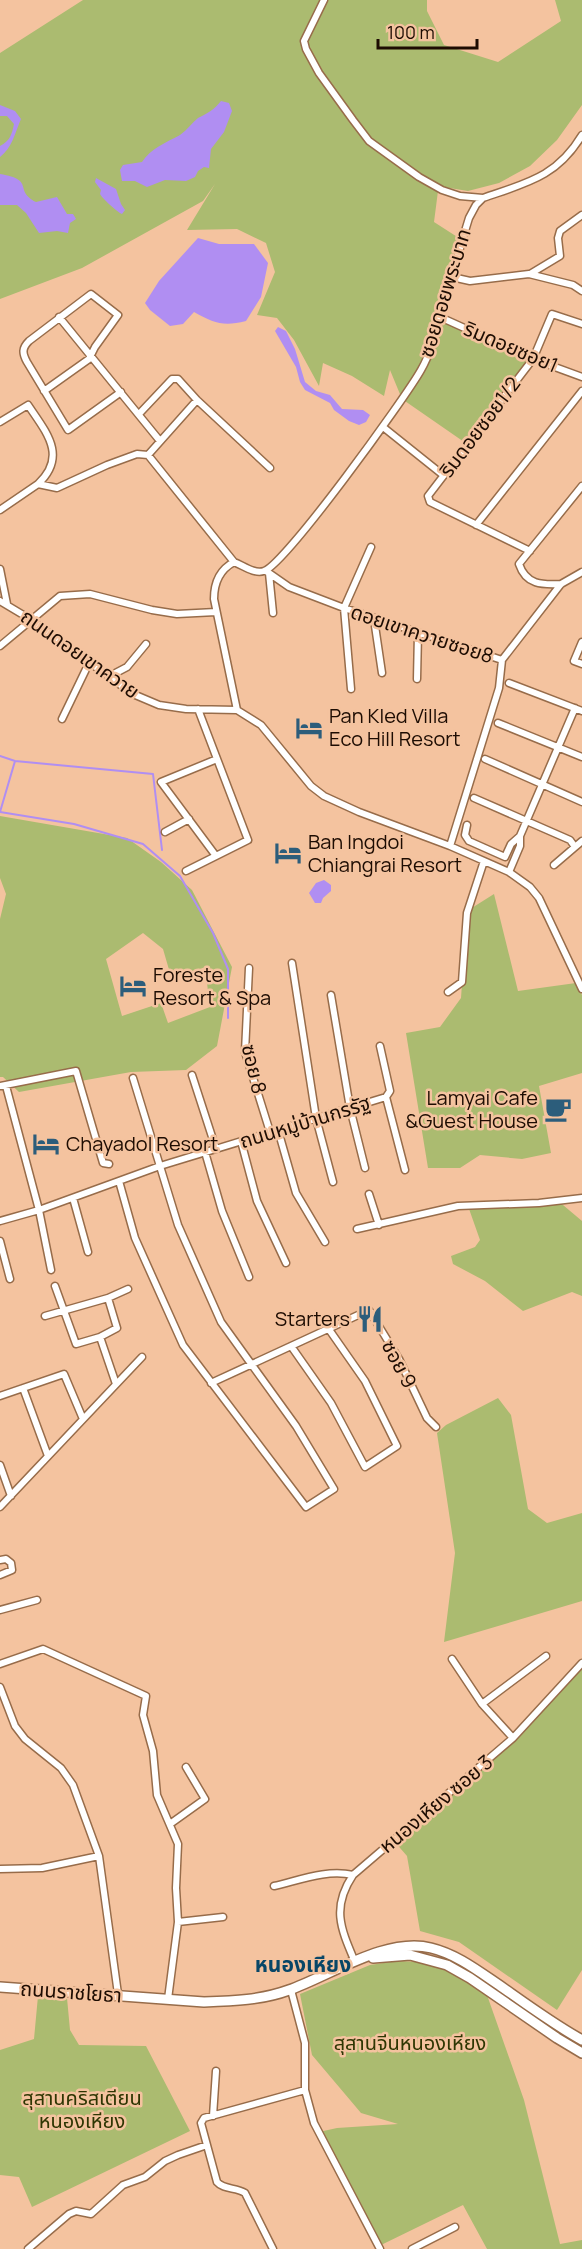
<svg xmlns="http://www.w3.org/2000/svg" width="582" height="2249" viewBox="0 0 582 2249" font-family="Manrope,'Noto Sans Thai',sans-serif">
	<rect width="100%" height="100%" fill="#f4c39f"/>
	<path fill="#abbb70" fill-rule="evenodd" d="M 83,0 L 427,0 L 427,11 L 444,45 L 498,62 L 561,21 L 555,0 L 582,0 L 582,105 L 557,140 L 530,166 L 499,183 L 468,191 L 431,185 L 438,191 L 434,222 L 462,240 L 440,317 L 533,359 L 467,444 L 402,399 L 390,370 L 384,396 L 352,376 L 323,363 L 319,386 L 294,340 L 277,318 L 257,315 L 275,272 L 266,243 L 237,229 L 187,230 L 215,184 L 203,201 L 82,268 L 0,299 L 0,53 Z
		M 0,816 L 127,838 L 161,862 L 192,890 L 232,967 L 217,1046 L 186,1070 L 131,1072 L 19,1092 L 3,1077 L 0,1077 L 0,919 L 6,894 L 0,878 ZM 143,933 L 163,949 L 172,980 L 205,967 L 210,1007 L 168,1023 L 161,1003 L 122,1016 L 106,959 Z
		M 494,894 L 518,991 L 576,983 L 582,995 L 582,1073 L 539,1086 L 551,1153 L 522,1159 L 480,1155 L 460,1168 L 428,1168 L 406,1033 L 440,1027 L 461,998 L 467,911 Z
		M 555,1201 L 563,1205 L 582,1221 L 582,1296 L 572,1292 L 523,1311 L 485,1281 L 453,1264 L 451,1256 L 475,1247 L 480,1240 L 468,1206 Z
		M 498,1398 L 511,1415 L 528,1509 L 547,1523 L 582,1513 L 582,1601 L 444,1642 L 455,1553 L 437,1433 L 446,1425 Z
		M 582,1663 L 582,1970 L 557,2010 L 459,1942 L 420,1931 L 407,1856 L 394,1841 L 517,1734 Z
		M 397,1961 L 421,1962 L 451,1971 L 487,1995 L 524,2100 L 560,2244 L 582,2240 L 582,2249 L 487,2249 L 463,2205 L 379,2246 L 319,2132 L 337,2128 L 398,2124 L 361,2113 L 312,2055 L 300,1994 L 370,1965 Z
		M 38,1996 L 67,1998 L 70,2030 L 79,2045 L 146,2046 L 190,2131 L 32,2207 L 19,2177 L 0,2175 L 0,2050 L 34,2039 Z"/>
	<path fill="#b08ef2" d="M 221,101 L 229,103 L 232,111 L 224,132 L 211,149 L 209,168 L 204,167 L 198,171 L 195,177 L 186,181 L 165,180 L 147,187 L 135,181 L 122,181 L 120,170 L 123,165 L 142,162 C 150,149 167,142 180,135 C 187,130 192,123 198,118 C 208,113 214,110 221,101 Z
		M 0,105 L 15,111 L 21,119 C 15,133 12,148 0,157 L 0,146 C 10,141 12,134 14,124 L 7,116 L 0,116 Z
		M 0,174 C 36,180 13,190 36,202 L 57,197 L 67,214 L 73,214 L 76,219 L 70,223 L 68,233 L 57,231 L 39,233 L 26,213 L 17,205 L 0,205 Z
		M 96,178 L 116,189 L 121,204 L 125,210 L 122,214 C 117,212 102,198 100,194 L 101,190 L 95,182 Z
		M 198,238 L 219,244 L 254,244 L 268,263 L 261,297 L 246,321 C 223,327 214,323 194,312 L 183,324 L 170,326 L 150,310 L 145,303 L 159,281 Z
		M 278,327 L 286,331 L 295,349 L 305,382 L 316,391 L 330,395 L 342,409 L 363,410 L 370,415 L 366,422 L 359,425 L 349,421 L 334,410 L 330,403 L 305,390 L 300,382 L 296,367 L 275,331 Z
		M 324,880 L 331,885 L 331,891 L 323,898 L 321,903 L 315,903 L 309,893 L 316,883 Z"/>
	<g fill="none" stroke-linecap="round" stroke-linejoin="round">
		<path stroke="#b08ef2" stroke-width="2" d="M 0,756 L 15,761 L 153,774 L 162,850
			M 15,761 L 0,812 L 74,824 L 143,844 L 180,876 L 213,933 L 228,969 L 228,1018"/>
		<defs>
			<path id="street" d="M 324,0 L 304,41 L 306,49 L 319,73 L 353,120 L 369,141 L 419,177 L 442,190 L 460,196 L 483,198
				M 530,274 L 560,256 L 558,238 L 560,231 L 582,215
				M 452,277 L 470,281 L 529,274 L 573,285 L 582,291
				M 59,317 L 160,441
				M 440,317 L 533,359 L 582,377
				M 44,391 L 89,359 L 95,347 L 118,315 L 91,294 L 29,341 C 22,348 22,353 27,362 L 68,430 L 121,392
				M 139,414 L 172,379 L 178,379 L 197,400 L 270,468
				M 0,422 L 28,405 C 46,432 68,456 38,484
				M 383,427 L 443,475
				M 148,455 L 197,400
				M 0,510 L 38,484 L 57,488 L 107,465 L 137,454 L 148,455 L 234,562 C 244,566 254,574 264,571 C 284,566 406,397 421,370 C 432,351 437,328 443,306 C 452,277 460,247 469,218 L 476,205 L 483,198 C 526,183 557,177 582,135
				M 476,525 L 582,391
				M 530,551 L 430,502 L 428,496 L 533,359 L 552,314 L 582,324
				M 234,562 C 219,570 214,583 214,599 L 237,710
				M 0,569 L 7,604
				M 266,571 L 289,587 L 344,608 L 502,660
				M 269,573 L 273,613
				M 561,584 C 542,585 526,585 519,564 L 582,486
				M 0,601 L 30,619 L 133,694 L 159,705 L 186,709 L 237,710 L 261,725 L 311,786 L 324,796 L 359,812 L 450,846 L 509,872 L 530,887 L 539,898 L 582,989
				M 374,619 L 382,673
				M 582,642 L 574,661 L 582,664
				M 0,646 L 60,596 L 90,594 L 152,610 L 177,614 L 216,612
				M 502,660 L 561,584 L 582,572
				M 108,677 L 127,667 L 146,644
				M 417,679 L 418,633
				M 509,683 L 582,711
				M 351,689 L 344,608 L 371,547
				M 62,719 L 89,663
				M 498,723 L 582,757
				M 485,759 L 582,802
				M 474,798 L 570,840 L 575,847
				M 467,825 L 465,835 L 469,841 L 505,857 L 511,844 L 520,836 L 575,708
				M 165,832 L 189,819
				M 450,846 L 499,688 L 502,660
				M 216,856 L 161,782 L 217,759
				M 554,865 L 582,841
				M 186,871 L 248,840 L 198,709
				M 509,872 L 520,846 L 520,836
				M 292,963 L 316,1118 L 333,1182
				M 249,968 L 245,1052 L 270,1132
				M 448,992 L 462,982 L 467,913 L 484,861
				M 331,995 L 350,1108 L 365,1168
				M 380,1046 L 390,1091 L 386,1097 L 405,1170
				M 192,1075 L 216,1149
				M 0,1086 L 76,1071 L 103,1163 L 109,1164
				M 6,1086 L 39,1210 L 160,1166 L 386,1097
				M 278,1130 L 296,1193 L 325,1242
				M 241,1141 L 257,1201 L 286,1263
				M 205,1152 L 222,1211 L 249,1277
				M 119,1181 L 135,1238 L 183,1345 L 306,1507 L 334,1489 L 296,1426 L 221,1322 L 178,1225 L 133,1078
				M 369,1194 L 379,1225
				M 73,1198 L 88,1252
				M 0,1221 L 39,1210 L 51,1270
				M 357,1229 L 458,1206 L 539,1203 L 582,1198
				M 0,1241 L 10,1279
				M 55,1286 L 76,1344 L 100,1337 L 116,1384
				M 45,1316 L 108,1298 L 128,1289
				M 100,1337 L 117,1328 L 108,1298
				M 291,1346 L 331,1403 L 365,1467 L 397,1446 L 365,1381 L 328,1328
				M 211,1383 L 369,1310 L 399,1359 L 427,1418 L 436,1427
				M 23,1388 L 48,1456
				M 0,1396 L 64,1374 L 83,1419
				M 0,1465 L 11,1496
				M 0,1507 L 142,1357
				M 0,1560 L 6,1559 L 11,1563 L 12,1570 L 0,1575
				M 0,1610 L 37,1600
				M 452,1659 L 482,1704 L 513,1738
				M 0,1664 L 43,1649 L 146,1696 L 143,1715 L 153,1751 L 157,1795 L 178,1844 L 176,1888 L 178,1922 L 168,1999
				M 0,1687 L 15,1726 L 25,1739 L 61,1768 L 73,1785 L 99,1856 L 118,1994
				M 482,1704 L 546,1656
				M 170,1824 L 205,1799 L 186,1767
				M 0,1869 L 42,1868 L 99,1856
				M 274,1886 C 300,1880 327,1869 353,1875
				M 178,1922 L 223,1917
				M 355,1962 C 341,1929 331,1908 353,1875 L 513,1738 L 582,1663
				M 291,1990 L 305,2043 L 305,2090 L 314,2123 L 380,2249
				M 213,2116 L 216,2071
				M 28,2249 L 69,2214 L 76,2211 L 91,2214 L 123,2185 L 145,2177 L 165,2161 L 178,2155 L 207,2145
				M 273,2249 L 245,2193 C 236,2187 224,2190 217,2182 L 201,2123 L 204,2118 L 305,2090
				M 412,2249 L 455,2227"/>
			<path id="secondary" d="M 373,1958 L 410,1955 L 447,1965 L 470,1978 L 557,2038 L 582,2053
				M 0,1987 L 204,2002 C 233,2001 262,2000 289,1990 C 331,1975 386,1937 431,1948 C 456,1954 477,1970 499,1985 C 526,2004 553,2024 582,2040"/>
		</defs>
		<use href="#street" stroke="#976c4a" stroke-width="9"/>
		<use href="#secondary" stroke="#976c4a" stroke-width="12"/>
		<use href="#street" stroke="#fff" stroke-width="6"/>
		<use href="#secondary" stroke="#fff" stroke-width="9"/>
	</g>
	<defs>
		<symbol id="hotel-bare" viewBox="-9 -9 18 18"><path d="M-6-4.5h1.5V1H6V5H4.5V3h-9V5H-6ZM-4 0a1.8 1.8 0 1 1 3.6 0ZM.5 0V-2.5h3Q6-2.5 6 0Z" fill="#2c5d7b" stroke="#f4c39f" stroke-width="2.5" paint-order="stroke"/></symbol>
		<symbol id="cafe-bare" viewBox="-9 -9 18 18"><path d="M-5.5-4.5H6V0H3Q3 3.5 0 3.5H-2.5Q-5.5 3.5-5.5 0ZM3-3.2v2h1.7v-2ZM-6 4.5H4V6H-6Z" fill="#2c5d7b" stroke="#f4c39f" stroke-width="2.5" paint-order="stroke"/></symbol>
		<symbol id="restaurant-bare" viewBox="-9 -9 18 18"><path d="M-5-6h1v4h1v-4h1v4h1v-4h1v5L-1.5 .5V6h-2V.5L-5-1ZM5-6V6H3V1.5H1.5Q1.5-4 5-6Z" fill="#2c5d7b" stroke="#f4c39f" stroke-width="2.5" paint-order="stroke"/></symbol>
	</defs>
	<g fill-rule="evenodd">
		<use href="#hotel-bare" x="290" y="709" width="38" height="38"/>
		<use href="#hotel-bare" x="269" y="834" width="38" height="38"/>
		<use href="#hotel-bare" x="114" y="967" width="38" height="38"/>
		<use href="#cafe-bare" x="539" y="1090" width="38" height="38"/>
		<use href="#hotel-bare" x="27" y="1125" width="38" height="38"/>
		<use href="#restaurant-bare" x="351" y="1300" width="38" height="38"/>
	</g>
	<g text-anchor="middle" stroke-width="5" stroke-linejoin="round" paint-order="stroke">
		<g font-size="20" fill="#1d0c02" stroke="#f4c39f">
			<text transform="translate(445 293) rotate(-73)" y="7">ซอยดอยพระบาท</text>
			<text transform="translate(511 347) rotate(23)" y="7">ริมดอยซอย1</text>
			<text transform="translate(480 427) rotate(-53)" y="7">ริมดอยซอย1/2</text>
			<text transform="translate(422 634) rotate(18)" y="7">ดอยเขาควายซอย8</text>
			<text transform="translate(80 654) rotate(35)" y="7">ถนนดอยเขาควาย</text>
			<text transform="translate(254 1069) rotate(77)" y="7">ซอย 8</text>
			<text transform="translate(305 1122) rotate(-17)" y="7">ถนนหมู่บ้านกรรัฐ</text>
			<text transform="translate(399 1364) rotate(62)" y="7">ซอย 9</text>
			<text transform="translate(436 1804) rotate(-40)" y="7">หนองเหียง ซอย 3</text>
			<text transform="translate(71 1992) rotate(4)" y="7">ถนนราชโยธา</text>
		</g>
		<g font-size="20" fill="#1d0c02" stroke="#f4c39f" text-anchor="start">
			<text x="329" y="723">Pan Kled Villa<tspan x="329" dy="23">Eco Hill Resort</tspan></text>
			<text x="308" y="849">Ban Ingdoi<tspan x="308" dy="23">Chiangrai Resort</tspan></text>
			<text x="153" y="982">Foreste<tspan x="153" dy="23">Resort &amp; Spa</tspan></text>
			<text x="538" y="1105" text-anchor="end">Lamyai Cafe<tspan x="538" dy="23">&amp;Guest House</tspan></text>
			<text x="66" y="1151">Chayadol Resort</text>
			<text x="350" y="1326" text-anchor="end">Starters</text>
		</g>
		<g font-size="20" fill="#2e3603" stroke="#f4c39f">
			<text x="410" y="2050">สุสานจีนหนองเหียง</text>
			<text x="82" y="2105">สุสานคริสเตียน<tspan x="82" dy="23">หนองเหียง</tspan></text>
		</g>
		<g font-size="21" font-weight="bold" fill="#084667" stroke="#f4c39f">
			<text x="303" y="1972">หนองเหียง</text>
		</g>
	</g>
	<path d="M378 39v9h99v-9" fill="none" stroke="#1d0c02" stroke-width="3"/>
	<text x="387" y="39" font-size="18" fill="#1d0c02" stroke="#f4c39f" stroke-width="4.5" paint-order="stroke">100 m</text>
</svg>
